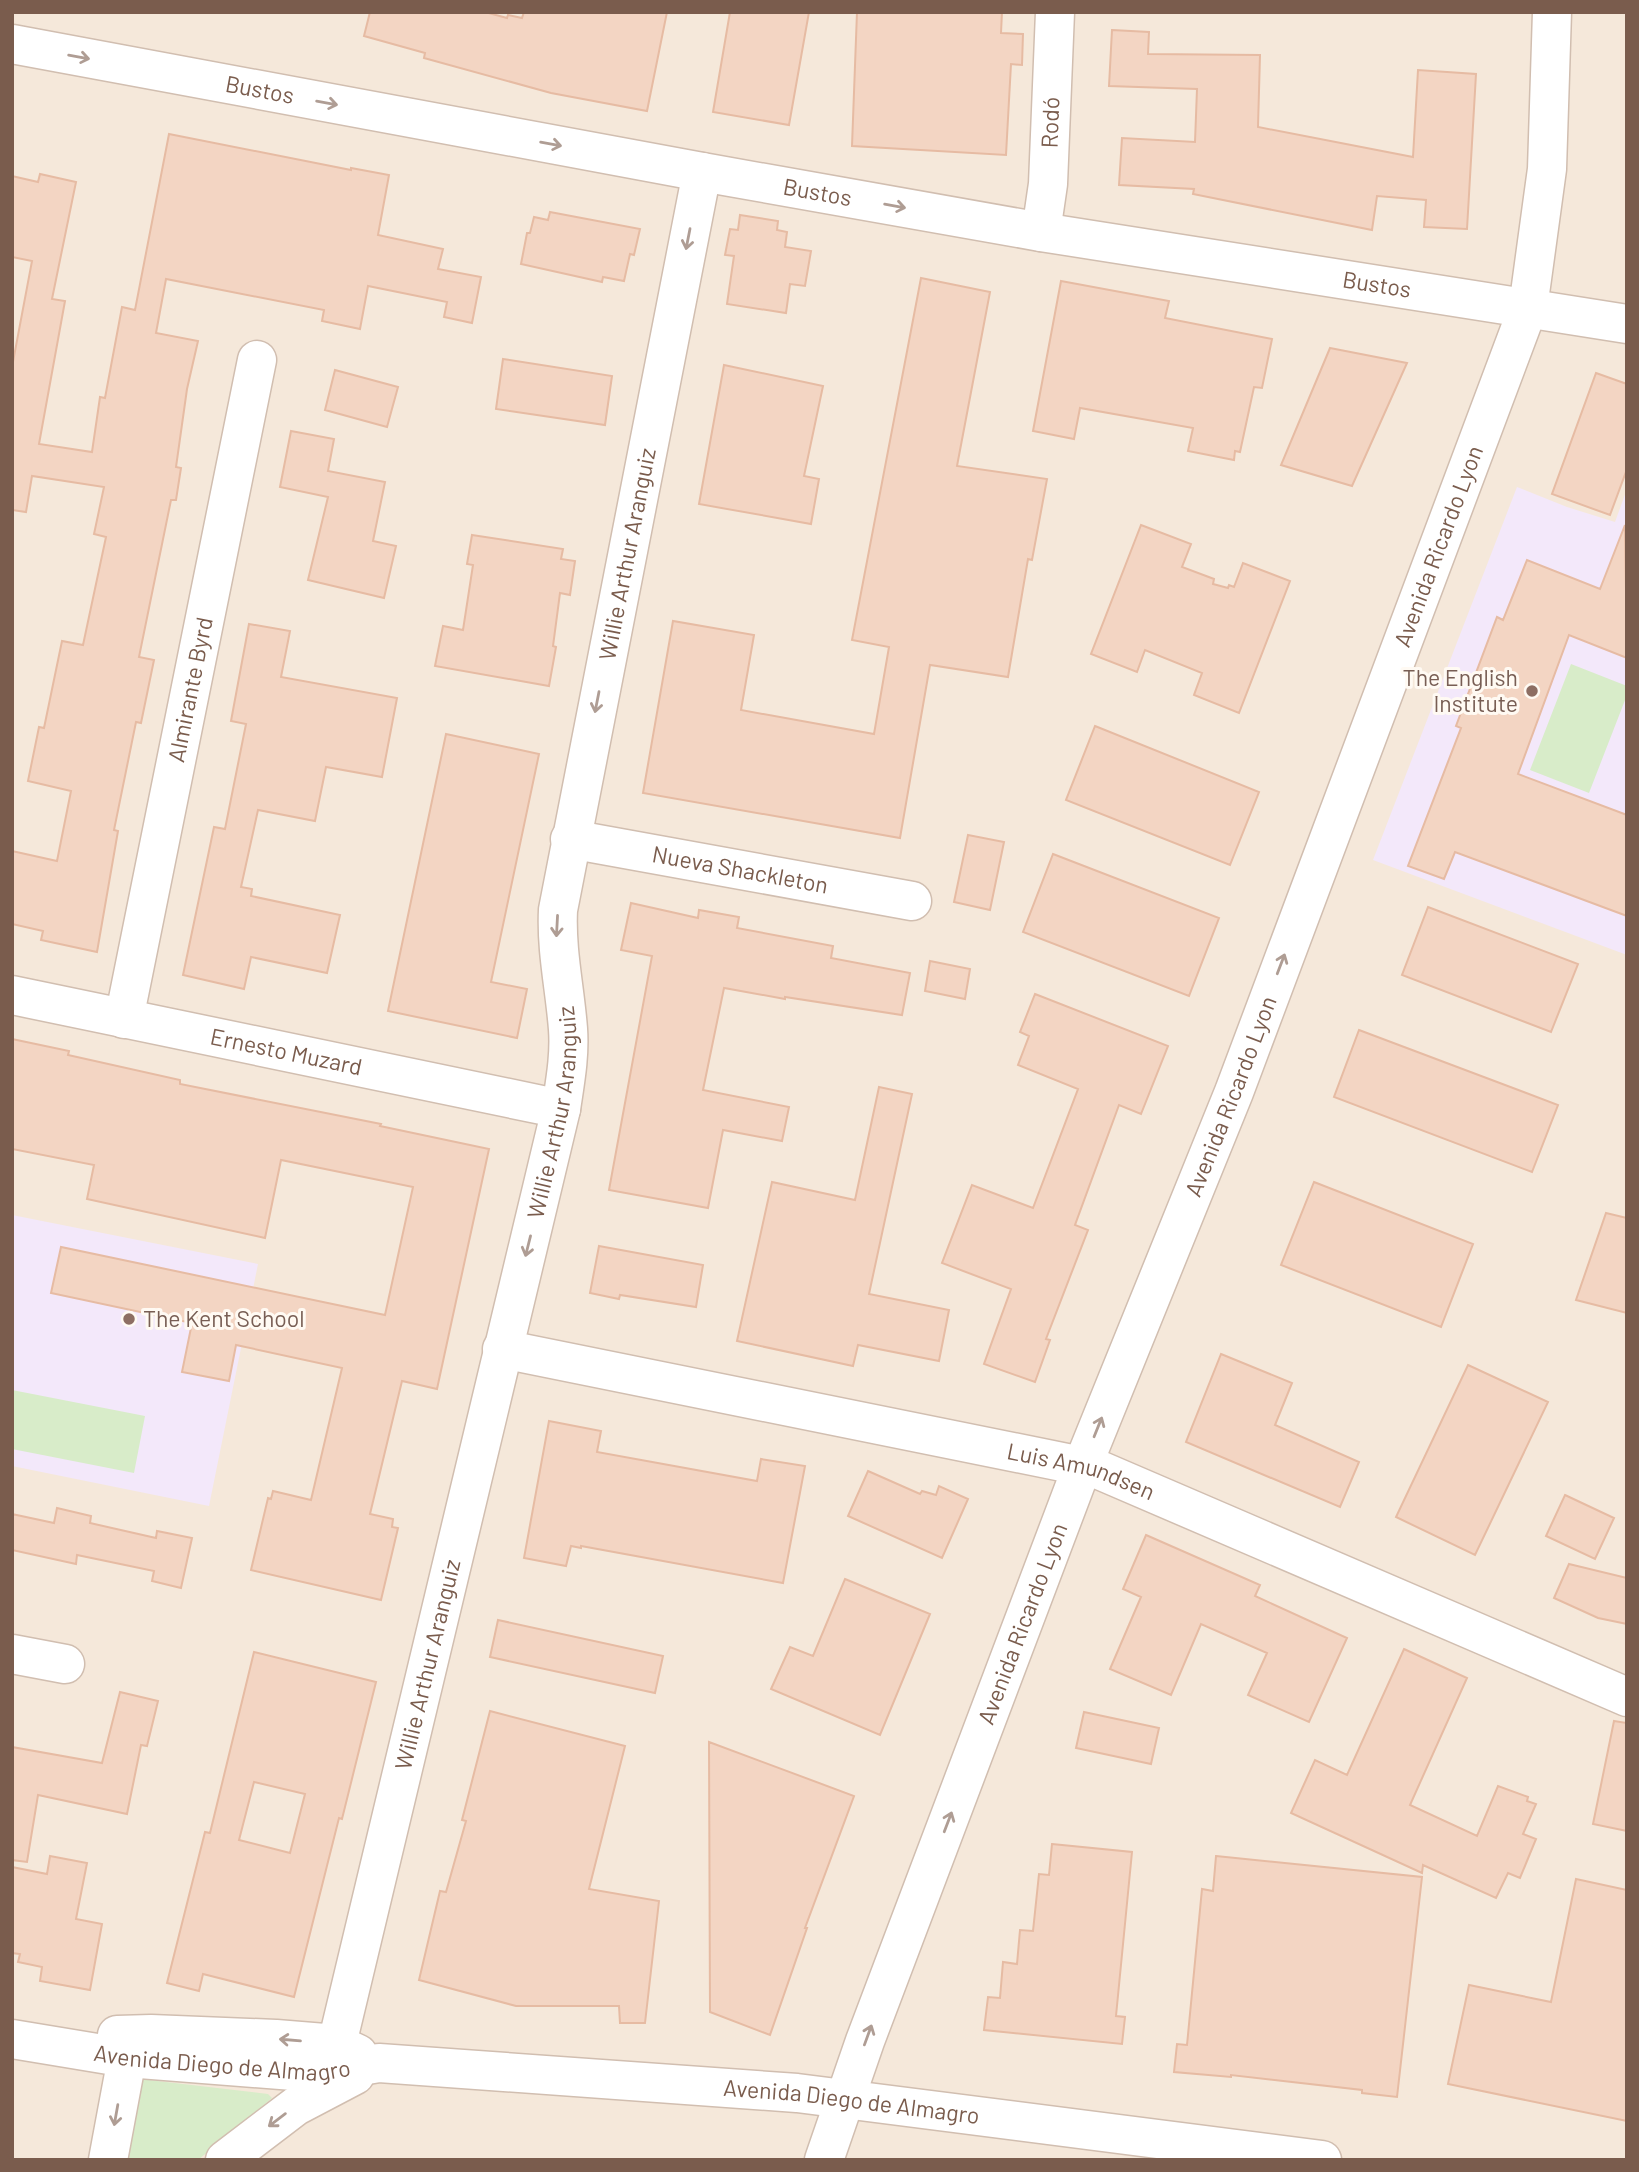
<svg xmlns="http://www.w3.org/2000/svg" width="1639" height="2172" viewBox="0 0 1639 2172" font-family="Barlow,sans-serif">
	<rect width="100%" height="100%" fill="#fdf6ec"/>
	<path fill="#f5e8da" d="M 12,12 L 1627,12 L 1627,2160 L 12,2160 Z"/>
	<path fill="#f3e8fa" d="M 1517,487 L 1567,507 L 1615,522 L 1627,489 L 1627,955 L 1373,860 Z
		M 12,1215 L 258,1264 L 209,1506 L 12,1466 Z"/>
	<path fill="#d8ecc9" d="M 1571,664 L 1627,686 L 1627,695 L 1589,793 L 1530,770 Z
		M 12,1390 L 145,1416 L 134,1473 L 12,1449 Z
		M 140,2079 L 268,2094 L 272,2098 L 198,2160 L 121,2160 Z"/>
	<path fill="#f3d5c3" stroke="#e6bba3" stroke-width="2" fill-rule="evenodd" d="M 370,12 L 485,12 L 507,18 L 508,15 L 522,18 L 524,12 L 667,12 L 647,111 L 551,93 L 424,58 L 425,53 L 364,36 Z
		M 730,12 L 809,12 L 789,125 L 713,112 Z
		M 857,12 L 1002,12 L 1001,33 L 1023,34 L 1022,65 L 1011,64 L 1006,155 L 852,146 Z
		M 1112,30 L 1149,32 L 1148,54 L 1260,55 L 1258,127 L 1413,157 L 1418,70 L 1476,74 L 1467,229 L 1424,227 L 1426,200 L 1377,196 L 1372,230 L 1193,194 L 1194,189 L 1119,185 L 1122,138 L 1195,142 L 1197,89 L 1109,86 Z
		M 169,134 L 351,170 L 351,168 L 389,175 L 378,235 L 443,249 L 438,269 L 481,277 L 472,323 L 444,317 L 447,302 L 368,286 L 360,329 L 322,321 L 324,310 L 166,279 L 156,333 L 198,341 L 187,389 L 176,467 L 181,468 L 176,500 L 171,500 L 139,657 L 154,660 L 141,723 L 136,722 L 114,830 L 118,831 L 97,952 L 41,940 L 43,931 L 12,924 L 12,851 L 57,861 L 71,791 L 28,781 L 39,727 L 44,728 L 62,641 L 83,645 L 106,537 L 94,534 L 104,487 L 32,476 L 26,512 L 12,510 L 12,367 L 32,261 L 12,257 L 12,176 L 38,182 L 40,174 L 76,182 L 52,299 L 65,301 L 39,444 L 92,452 L 100,397 L 105,398 L 122,307 L 135,310 Z
		M 550,212 L 640,229 L 634,255 L 630,254 L 624,281 L 603,277 L 602,282 L 521,264 L 527,233 L 530,233 L 534,217 L 548,220 Z
		M 740,215 L 778,221 L 777,230 L 787,232 L 785,247 L 811,251 L 805,286 L 790,284 L 786,313 L 727,304 L 734,256 L 725,255 L 730,229 L 738,230 Z
		M 921,278 L 990,292 L 957,466 L 1047,479 L 1032,560 L 1028,559 L 1008,677 L 930,665 L 900,838 L 643,793 L 673,621 L 754,635 L 741,710 L 874,734 L 889,647 L 852,640 Z
		M 1061,281 L 1169,301 L 1165,318 L 1272,339 L 1262,388 L 1254,387 L 1240,452 L 1235,451 L 1234,460 L 1188,451 L 1193,428 L 1080,408 L 1074,439 L 1033,431 Z
		M 1330,348 L 1407,363 L 1352,486 L 1281,465 Z
		M 503,359 L 612,376 L 605,425 L 496,409 Z
		M 724,365 L 823,386 L 804,476 L 819,479 L 811,524 L 699,504 Z
		M 335,370 L 398,387 L 387,427 L 325,410 Z
		M 1596,373 L 1627,384 L 1627,469 L 1610,515 L 1552,494 Z
		M 291,431 L 334,439 L 328,471 L 385,482 L 373,541 L 396,546 L 384,598 L 308,580 L 328,497 L 280,487 Z
		M 1141,525 L 1191,544 L 1182,567 L 1214,579 L 1213,584 L 1228,588 L 1229,585 L 1234,587 L 1243,563 L 1290,581 L 1239,713 L 1194,695 L 1202,673 L 1145,650 L 1137,672 L 1091,654 Z
		M 1625,525 L 1627,658 L 1569,635 L 1518,774 L 1627,815 L 1627,916 L 1455,852 L 1444,879 L 1408,866 L 1461,728 L 1456,726 L 1497,617 L 1503,620 L 1527,560 L 1600,589 Z
		M 472,535 L 563,549 L 561,559 L 575,561 L 570,595 L 560,593 L 553,646 L 556,647 L 549,686 L 435,666 L 443,626 L 463,630 L 473,565 L 467,564 Z
		M 249,624 L 290,631 L 281,677 L 397,698 L 382,777 L 326,767 L 315,821 L 258,810 L 241,887 L 252,889 L 251,896 L 340,915 L 327,973 L 251,957 L 244,989 L 183,975 L 214,827 L 225,829 L 246,724 L 231,721 Z
		M 1095,726 L 1259,792 L 1230,865 L 1066,800 Z
		M 446,734 L 539,754 L 491,982 L 527,989 L 517,1038 L 388,1011 Z
		M 968,835 L 1004,842 L 990,910 L 954,902 Z
		M 1053,854 L 1219,918 L 1189,996 L 1023,932 Z
		M 631,903 L 698,918 L 699,910 L 739,917 L 737,928 L 833,946 L 831,958 L 910,973 L 902,1015 L 785,997 L 785,999 L 724,988 L 703,1090 L 789,1107 L 782,1141 L 723,1130 L 708,1208 L 609,1190 L 652,956 L 621,950 Z
		M 1428,907 L 1578,964 L 1551,1032 L 1402,975 Z
		M 930,961 L 970,969 L 965,999 L 925,991 Z
		M 1035,994 L 1168,1046 L 1141,1114 L 1119,1105 L 1075,1225 L 1088,1230 L 1046,1339 L 1050,1340 L 1035,1382 L 984,1364 L 1011,1289 L 942,1263 L 972,1185 L 1033,1208 L 1078,1089 L 1018,1065 L 1029,1036 L 1020,1032 Z
		M 1359,1030 L 1558,1105 L 1532,1172 L 1334,1097 Z
		M 12,1039 L 69,1051 L 68,1055 L 180,1080 L 180,1084 L 381,1124 L 380,1126 L 489,1149 L 437,1389 L 402,1381 L 370,1514 L 393,1519 L 392,1527 L 398,1528 L 381,1600 L 251,1570 L 268,1498 L 271,1499 L 273,1491 L 311,1500 L 342,1368 L 236,1345 L 229,1381 L 182,1372 L 192,1323 L 51,1293 L 61,1247 L 385,1315 L 413,1187 L 281,1160 L 265,1238 L 87,1199 L 94,1165 L 12,1149 Z
		M 879,1087 L 912,1094 L 869,1294 L 949,1310 L 939,1361 L 858,1345 L 853,1366 L 737,1341 L 772,1182 L 855,1200 Z
		M 1314,1182 L 1473,1244 L 1441,1327 L 1281,1265 Z
		M 1606,1213 L 1627,1218 L 1627,1313 L 1576,1300 Z
		M 599,1246 L 703,1265 L 696,1307 L 620,1295 L 619,1299 L 590,1293 Z
		M 1221,1354 L 1292,1383 L 1275,1425 L 1359,1462 L 1340,1507 L 1186,1442 Z
		M 1468,1365 L 1548,1402 L 1475,1555 L 1396,1517 Z
		M 549,1421 L 601,1431 L 597,1452 L 757,1481 L 761,1459 L 805,1466 L 783,1583 L 581,1546 L 581,1548 L 571,1546 L 566,1566 L 524,1558 Z
		M 868,1471 L 920,1494 L 922,1491 L 936,1495 L 939,1486 L 968,1499 L 942,1558 L 848,1516 Z
		M 1565,1495 L 1614,1518 L 1595,1559 L 1546,1536 Z
		M 57,1508 L 91,1516 L 90,1523 L 156,1538 L 157,1531 L 192,1538 L 181,1588 L 152,1581 L 154,1571 L 77,1555 L 76,1564 L 12,1550 L 12,1514 L 54,1523 Z
		M 1146,1535 L 1260,1585 L 1255,1596 L 1347,1638 L 1309,1722 L 1248,1695 L 1267,1653 L 1201,1624 L 1171,1695 L 1110,1669 L 1141,1597 L 1123,1589 Z
		M 1569,1564 L 1627,1578 L 1627,1624 L 1598,1618 L 1554,1598 Z
		M 845,1579 L 930,1614 L 880,1735 L 771,1689 L 790,1647 L 813,1656 Z
		M 498,1620 L 663,1656 L 655,1693 L 490,1657 Z
		M 1404,1649 L 1467,1678 L 1410,1805 L 1477,1836 L 1498,1786 L 1528,1797 L 1527,1801 L 1536,1804 L 1523,1834 L 1536,1839 L 1520,1878 L 1508,1873 L 1496,1898 L 1423,1865 L 1422,1873 L 1291,1813 L 1315,1760 L 1347,1775 Z
		M 254,1652 L 376,1682 L 342,1819 L 339,1818 L 294,1997 L 203,1974 L 199,1991 L 167,1983 L 205,1832 L 210,1833 ZM 254,1782 L 305,1794 L 290,1853 L 239,1840 Z
		M 120,1692 L 158,1701 L 147,1746 L 141,1745 L 127,1814 L 38,1795 L 27,1862 L 12,1860 L 12,1747 L 102,1763 Z
		M 490,1711 L 625,1746 L 589,1889 L 659,1901 L 645,2023 L 620,2023 L 619,2006 L 516,2006 L 419,1980 L 440,1891 L 446,1892 L 466,1821 L 462,1820 Z
		M 1084,1712 L 1159,1728 L 1151,1764 L 1076,1748 Z
		M 1614,1721 L 1627,1723 L 1627,1831 L 1593,1824 Z
		M 709,1742 L 854,1796 L 805,1928 L 807,1928 L 770,2035 L 710,2012 Z
		M 1052,1844 L 1132,1852 L 1116,2016 L 1125,2017 L 1122,2044 L 984,2030 L 988,1997 L 1000,1998 L 1003,1962 L 1017,1964 L 1020,1930 L 1033,1931 L 1039,1874 L 1049,1875 Z
		M 50,1856 L 87,1863 L 76,1919 L 102,1924 L 90,1990 L 40,1981 L 42,1967 L 18,1962 L 20,1954 L 12,1953 L 12,1867 L 47,1874 Z
		M 1216,1856 L 1422,1877 L 1397,2097 L 1362,2093 L 1362,2090 L 1231,2075 L 1231,2077 L 1174,2072 L 1177,2044 L 1187,2045 L 1202,1889 L 1213,1891 Z
		M 1576,1879 L 1627,1890 L 1627,2121 L 1448,2084 L 1469,1985 L 1551,2002 Z"/>
	<g fill="none" stroke-linecap="round" stroke-linejoin="round">
		<defs>
			<g id="minor">
				<path id="s1" d="M 12,44 L 702,172 L 1041,232 L 1627,324"/>
				<path id="s2" d="M 1041,232 L 1048,184 L 1055,12"/>
				<path id="s3" d="M 570,839 L 912,901"/>
				<path id="s4" d="M 12,995 L 561,1109"/>
				<path id="s5" d="M 124,1019 L 257,360"/>
				<path id="s6" d="M 502,1349 L 1097,1469 L 1627,1697"/>
				<path d="M 12,1654 L 65,1664"/>
				<path d="M 117,2035 L 151,2034 L 276,2039 L 337,2044 L 358,2054"/>
				<path id="s7" d="M 12,2039 L 127,2058 L 319,2073 L 379,2063 L 797,2093 L 1322,2160"/>
				<path id="s8" d="M 337,2044 L 561,1109 C 565,1082 570,1056 568,1029 C 565,989 556,951 558,910 L 702,172"/>
				<path d="M 108,2160 L 127,2058 L 132,2048 L 142,2038"/>
				<path d="M 225,2160 L 296,2106 L 355,2075"/>
				<path id="s9" d="M 824,2160 L 865,2041 L 1082,1467 L 1234,1092 L 1528,308 L 1547,169 L 1552,12"/>
			</g>
		</defs>
		<use href="#minor" stroke="#d1beb0" stroke-width="41"/>
		<use href="#minor" stroke="#fff" stroke-width="38"/>
	</g>
	<defs><path id="oneway-shaft" d="M-6 0H5M1.5-3L5.5 0L1.5 3" fill="none" stroke-width="1.6" stroke-linecap="round" stroke-linejoin="round" transform="scale(1.75)"/></defs>
	<g stroke="#af9d94">
		<use href="#oneway-shaft" transform="translate(79 57) rotate(10)"/>
		<use href="#oneway-shaft" transform="translate(327 103) rotate(10)"/>
		<use href="#oneway-shaft" transform="translate(551 144) rotate(10)"/>
		<use href="#oneway-shaft" transform="translate(895 206) rotate(10)"/>
		<use href="#oneway-shaft" transform="translate(688 239) rotate(101)"/>
		<use href="#oneway-shaft" transform="translate(597 702) rotate(101)"/>
		<use href="#oneway-shaft" transform="translate(557 926) rotate(93)"/>
		<use href="#oneway-shaft" transform="translate(1281 964) rotate(-69)"/>
		<use href="#oneway-shaft" transform="translate(528 1246) rotate(104)"/>
		<use href="#oneway-shaft" transform="translate(1098 1427) rotate(-68)"/>
		<use href="#oneway-shaft" transform="translate(948 1822) rotate(-69)"/>
		<use href="#oneway-shaft" transform="translate(868 2035) rotate(-70)"/>
		<use href="#oneway-shaft" transform="translate(290 2040) rotate(-175)"/>
		<use href="#oneway-shaft" transform="translate(116 2115) rotate(100)"/>
		<use href="#oneway-shaft" transform="translate(277 2120) rotate(143)"/>
	</g>
	<g fill="#8d6e63" stroke="#fffaf3" stroke-width="2.5">
		<circle cx="1532" cy="691" r="7"/>
		<circle cx="129" cy="1319" r="7"/>
	</g>
	<g text-anchor="middle" stroke-width="6" stroke-linejoin="round" paint-order="stroke">
		<g font-size="23" fill="#7a5c4d" stroke="#fffaf3">
			<text dy="8" stroke="none"><textPath href="#s1" startOffset="252">Bustos</textPath></text>
			<text dy="8" stroke="none"><textPath href="#s2" startOffset="110">Rodó</textPath></text>
			<text dy="8" stroke="none"><textPath href="#s1" startOffset="819">Bustos</textPath></text>
			<text dy="8" stroke="none"><textPath href="#s1" startOffset="1386">Bustos</textPath></text>
			<text dy="8" stroke="none"><textPath href="#s9" startOffset="1727">Avenida Ricardo Lyon</textPath></text>
			<text dy="8" stroke="none"><textPath href="#s8" startOffset="1524">Willie Arthur Aranguiz</textPath></text>
			<text dy="8" stroke="none"><textPath href="#s5" startOffset="336">Almirante Byrd</textPath></text>
			<text dy="8" stroke="none"><textPath href="#s3" startOffset="173">Nueva Shackleton</textPath></text>
			<text dy="8" stroke="none"><textPath href="#s4" startOffset="280">Ernesto Muzard</textPath></text>
			<text dy="8" stroke="none"><textPath href="#s9" startOffset="1139">Avenida Ricardo Lyon</textPath></text>
			<text dy="8" stroke="none"><textPath href="#s8" startOffset="957">Willie Arthur Aranguiz</textPath></text>
			<text dy="8" stroke="none"><textPath href="#s6" startOffset="592">Luis Amundsen</textPath></text>
			<text dy="8" stroke="none"><textPath href="#s9" startOffset="572">Avenida Ricardo Lyon</textPath></text>
			<text dy="8" stroke="none"><textPath href="#s8" startOffset="390">Willie Arthur Aranguiz</textPath></text>
			<text dy="8" stroke="none"><textPath href="#s7" startOffset="212">Avenida Diego de Almagro</textPath></text>
			<text dy="8" stroke="none"><textPath href="#s7" startOffset="844">Avenida Diego de Almagro</textPath></text>
		</g>
		<g font-size="23" fill="#785e54" stroke="#fffaf3" text-anchor="end">
			<text x="1518" y="686">The English<tspan x="1518" dy="26">Institute</tspan></text>
			<text x="143" y="1327" text-anchor="start">The Kent School</text>
		</g>
	</g>
	<rect width="1639" height="2172" fill="none" stroke="#7a5c4d" stroke-width="28"/>
</svg>
